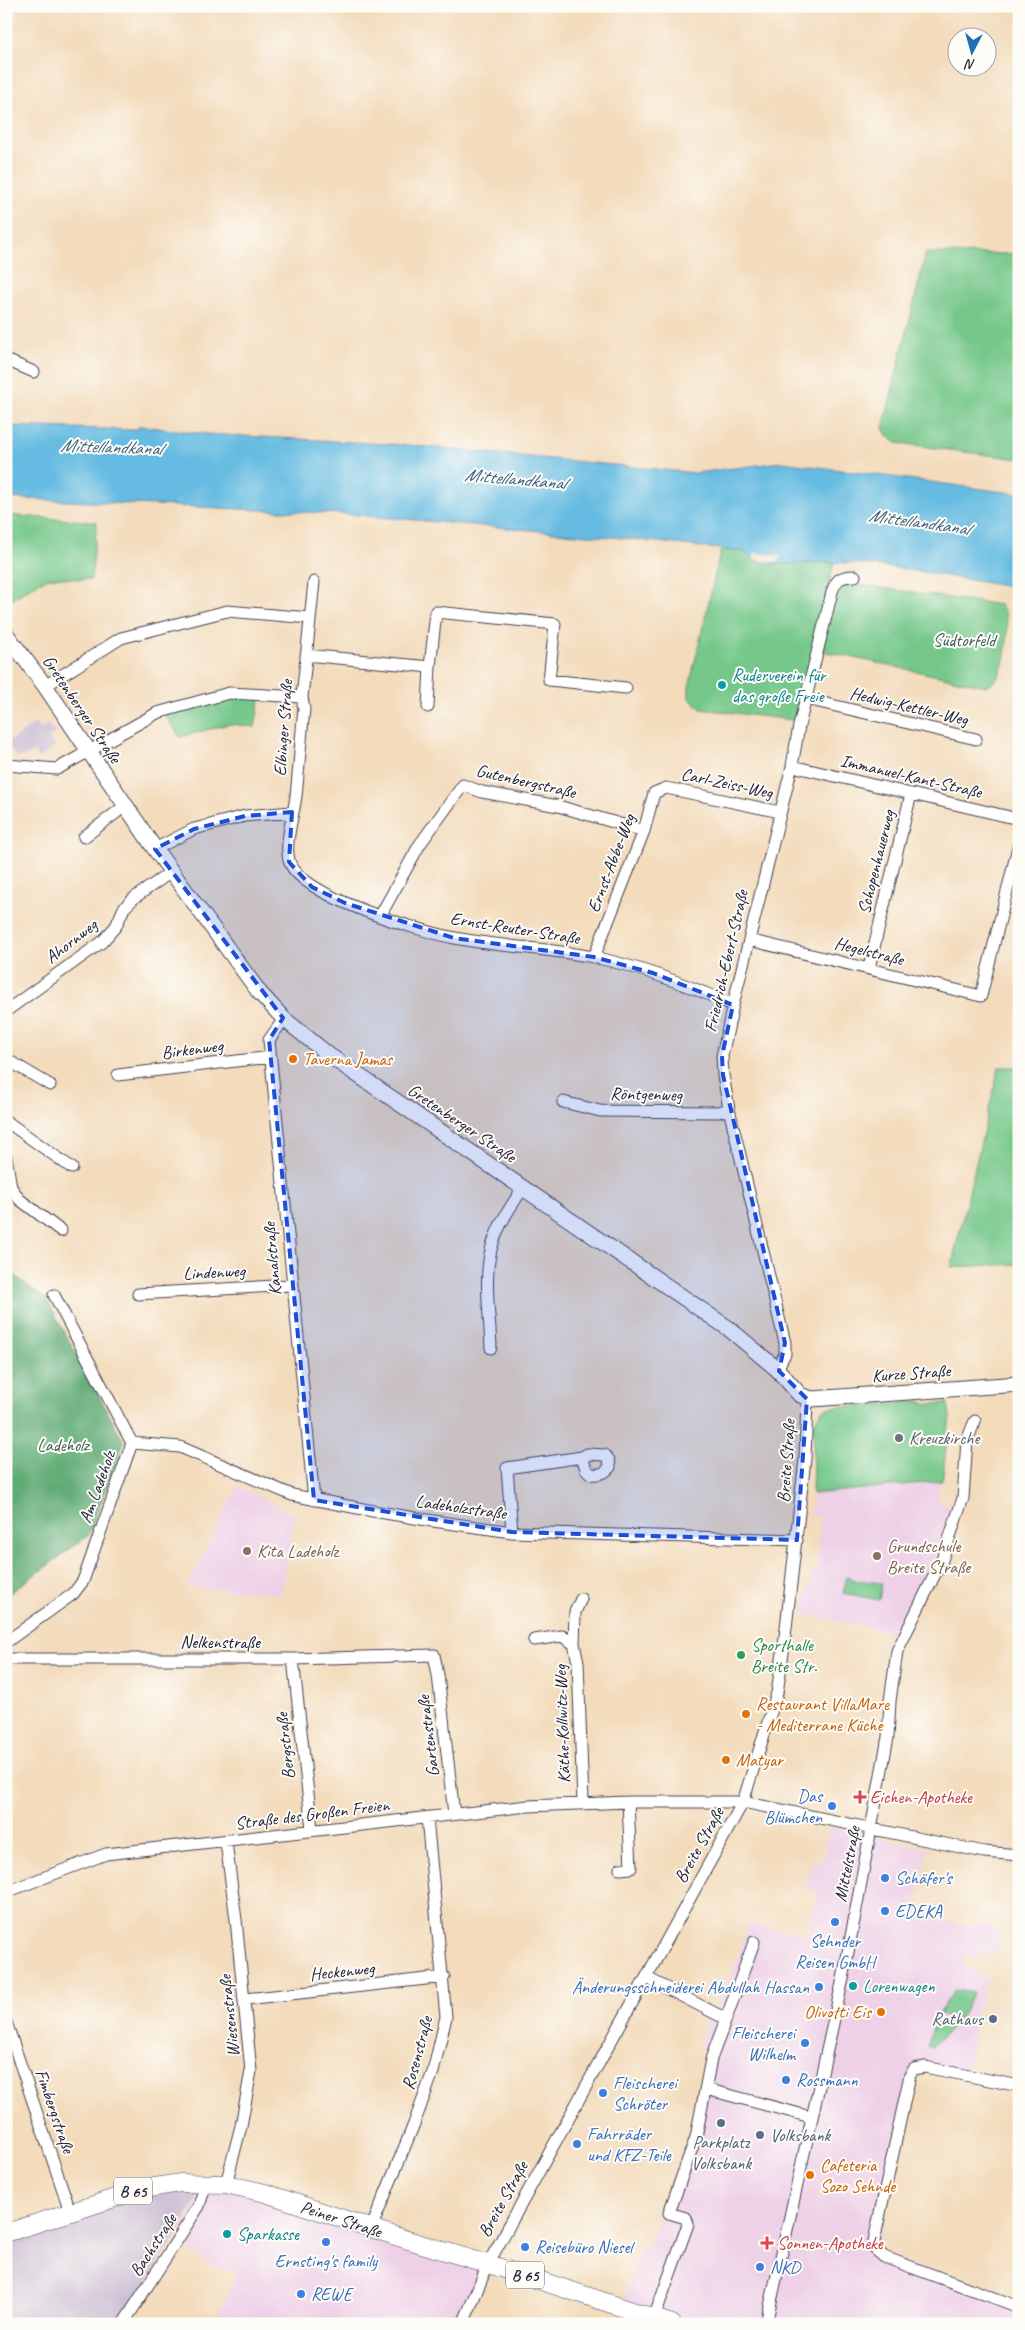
<svg xmlns="http://www.w3.org/2000/svg" width="1025" height="2330" viewBox="0 0 1025 2330" font-family="Caveat,sans-serif">
	<rect width="100%" height="100%" fill="#fdfcf7"/>
	<filter id="ink" filterUnits="userSpaceOnUse"><feTurbulence type="fractalNoise" baseFrequency=".02" numOctaves="2"/><feDisplacementMap in="SourceGraphic" scale="10" xChannelSelector="R" yChannelSelector="G"/><feConvolveMatrix kernelMatrix="1 2 1 2 8 2 1 2 1" color-interpolation-filters="sRGB"/></filter>
	<filter id="wash" filterUnits="userSpaceOnUse"><feTurbulence type="fractalNoise" baseFrequency=".0096" numOctaves="4" result="noise"/><feDisplacementMap in="SourceGraphic" scale="20" xChannelSelector="R" yChannelSelector="G"/><feGaussianBlur stdDeviation="1.12" result="paint"/><feColorMatrix in="noise" values="0 0 0 0 0 0 0 0 0 0 0 0 0 0 0 0 0 1.4 0 .05"/><feComposite in="paint" operator="in"/></filter>
	<g filter="url(#wash)">
		<rect width="100%" height="100%" fill="#f3dbbb"/>
		<path fill="#eed0e7" d="M 941,1481 L 938,1502 L 950,1506 L 933,1567 L 895,1633 L 804,1614 L 812,1571 L 817,1571 L 820,1516 L 810,1514 L 812,1494 Z
			M 238,1486 L 295,1515 L 281,1594 L 187,1587 Z
			M 829,1827 L 928,1849 L 915,1908 L 917,1911 L 923,1913 L 923,1916 L 972,1926 L 977,1923 L 994,1926 L 1000,1936 L 996,1953 L 987,1952 L 977,1958 L 965,1956 L 963,1968 L 987,1976 L 980,2009 L 976,2008 L 973,2021 L 975,2022 L 974,2029 L 976,2030 L 964,2075 L 913,2070 L 877,2251 L 1019,2308 L 1019,2324 L 673,2324 L 621,2307 L 641,2250 L 650,2242 L 659,2218 L 669,2211 L 697,2134 L 709,2050 L 698,2046 L 707,2023 L 721,2000 L 740,1951 L 747,1923 L 806,1935 L 817,1892 L 806,1889 L 813,1859 L 822,1863 Z
			M 207,2183 L 487,2263 L 462,2324 L 211,2324 L 226,2301 L 236,2272 L 215,2267 L 175,2243 Z"/>
		<path fill="#ccbed3" d="M 35,723 L 40,729 L 48,724 L 55,733 L 48,738 L 55,746 L 39,759 L 33,751 L 25,757 L 17,757 L 6,744 Z
			M 207,2183 L 123,2324 L 6,2324 L 6,2233 L 56,2216 Z"/>
		<path fill="#75c78a" stroke="#4c7462" d="M 926,253 L 1019,254 L 1019,459 L 897,443 L 888,437 L 883,428 Z
			M 6,515 L 97,522 L 91,580 L 53,577 L 41,581 L 6,603 Z
			M 721,549 L 834,563 L 798,713 L 793,720 L 701,709 L 689,698 L 689,687 Z
			M 854,584 L 1000,605 C 1013,615 1006,665 998,677 C 995,682 990,684 985,686 L 822,651 C 827,633 833,586 854,584 Z
			M 232,696 L 260,699 L 255,727 L 229,724 L 180,737 L 164,714 Z
			M 999,1067 L 1019,1067 L 1019,1264 L 951,1267 Z
			M 920,1401 L 930,1404 L 948,1403 L 950,1417 L 942,1481 L 812,1494 L 814,1422 L 822,1410 L 831,1407 Z
			M 847,1576 L 855,1580 L 882,1583 L 879,1600 L 843,1593 Z
			M 955,1990 L 973,1993 L 960,2019 L 938,2014 Z
			M 935,2022 L 954,2026 L 932,2047 L 927,2046 Z"/>
		<path fill="#60ac76" stroke="#416758" d="M 6,1269 L 47,1300 L 124,1442 L 88,1536 L 6,1596 Z"/>
		<path fill="#65bbe1" stroke="#446e8e" d="M 6,426 L 135,430 L 140,426 L 207,434 L 407,445 L 696,473 L 781,462 L 1019,494 L 1019,588 C 957,579 888,563 826,562 C 808,562 754,571 746,552 L 622,538 L 346,514 L 6,498 Z"/>
		<path fill="#f3dbbb" d="M 754,553 L 780,556 L 778,563 L 754,560 Z"/>
	</g>
	<g filter="url(#ink)">
		<g fill="none" stroke-linecap="round" stroke-linejoin="round">
			<defs>
				<path id="street" d="M 6,360 L 34,372
					M 314,582 L 302,697 L 304,709 C 301,738 299,767 296,796 C 294,814 283,846 290,863 C 304,897 419,931 455,938 C 501,947 548,948 593,957 C 642,967 688,985 733,1005
					M 306,655 L 430,667 L 436,612 L 555,624 L 549,680 L 626,688
					M 45,686 L 121,638 L 227,611 L 310,618
					M 806,699 L 976,739
					M 428,707 L 430,667
					M 6,765 L 57,769 L 157,713 L 229,693 L 302,697
					M 792,766 L 1014,818 L 1019,823
					M 84,837 L 125,806
					M 155,849 L 194,829 L 245,816 L 292,812
					M 380,916 L 420,844 L 463,785 L 482,792 L 558,806 L 644,831
					M 749,940 L 981,996 L 1019,843
					M 594,957 L 644,831 L 654,793 L 666,788 L 780,812
					M 869,968 L 911,794
					M 6,1011 L 102,942 L 116,926 L 124,908 L 134,898 L 171,872
					M 284,1019 L 269,1040 L 314,1500
					M 6,1059 L 50,1085
					M 118,1075 L 271,1057
					M 563,1102 L 600,1111 L 718,1112 L 729,1109
					M 6,1121 L 72,1168
					M 6,1157 L 11,1187 L 19,1199 L 61,1231
					M 138,1294 L 292,1285
					M 491,1348 C 490,1315 483,1278 492,1246 C 498,1225 511,1206 523,1188
					M 777,1369 L 785,1354 L 785,1343 L 729,1109 L 723,1075 L 722,1056 L 733,1005 L 792,766 L 799,726 L 832,592 C 836,579 841,576 855,576
					M 132,1443 L 180,1447 L 292,1495 L 373,1511 L 433,1521 L 512,1532 L 797,1540
					M 512,1532 L 507,1468 L 582,1457 L 587,1454 L 605,1455 L 609,1460 L 610,1467 C 605,1474 599,1475 591,1474 L 586,1469 L 582,1457
					M 534,1640 L 562,1636 L 574,1644 L 578,1662 L 583,1803
					M 6,1642 L 73,1594 L 83,1581 L 132,1443 L 54,1295
					M 574,1644 L 575,1612 L 581,1599
					M 6,1659 L 293,1659 L 434,1655 L 438,1675 L 454,1814
					M 293,1659 L 312,1829
					M 226,1842 L 236,1920 L 251,2071 L 241,2126 L 226,2184
					M 620,1869 L 631,1868 L 628,1802
					M 6,1892 L 106,1854 L 528,1806 L 628,1802 L 743,1802 L 984,1852 L 1019,1855
					M 647,1978 L 726,2019 L 711,2059 L 696,2137 L 669,2213 L 686,2218 L 688,2224 L 654,2318
					M 245,1999 L 444,1977
					M 726,2019 L 754,1942
					M 6,2022 L 70,2211
					M 1019,2086 L 925,2067 L 914,2069 L 910,2075 L 874,2241 L 876,2250 L 884,2257 L 1019,2307
					M 706,2089 L 811,2117
					M 371,2229 L 414,2124 L 433,2072 L 446,2017 L 427,1818
					M 123,2324 L 199,2206 L 206,2183
					M 463,2324 L 488,2264 L 743,1802 L 777,1693 L 784,1646 L 805,1459 L 807,1399
					M 766,2324 L 844,1974 L 888,1737 L 890,1701 L 897,1651 L 942,1560 L 963,1498 L 967,1440 L 975,1421"/>
				<path id="secondary" d="M 6,634 L 45,686 L 155,849 L 259,992 L 284,1019 L 330,1056 L 728,1328 L 777,1369 L 800,1395 L 812,1399 L 1019,1384"/>
				<path id="primary" d="M 6,2233 L 143,2189 L 180,2183 L 226,2184 L 265,2193 L 398,2237 L 514,2272 L 672,2324"/>
			</defs>
			<use href="#street" stroke="#413e4e" stroke-width="13"/>
			<use href="#secondary" stroke="#413e4e" stroke-width="17"/>
			<use href="#primary" stroke="#413e4e" stroke-width="19"/>
			<use href="#street" stroke="#fff" stroke-width="11"/>
			<use href="#secondary" stroke="#fff" stroke-width="15"/>
			<use href="#primary" stroke="#fff" stroke-width="18"/>
		</g>
	</g>
	<path fill="#1d4ed8" fill-opacity="0.2" stroke="#1d4ed8" stroke-width="4" stroke-dasharray="10 6" stroke-linejoin="round" d="M 292,812 L 289,862 L 312,887 L 345,903 L 454,938 L 594,957 L 653,973 L 733,1005 L 722,1056 L 723,1075 L 785,1343 L 779,1371 L 807,1399 L 797,1540 L 512,1532 L 314,1500 L 269,1040 L 283,1018 L 155,849 L 194,829 L 245,816 Z"/>
	<g fill="#0f9aa8" stroke="#fdfcf7" stroke-width="2">
		<circle cx="722" cy="685" r="5"/>
		<circle cx="853" cy="1986" r="5"/>
		<circle cx="227" cy="2234" r="5"/>
	</g>
	<g fill="#e8710a" stroke="#fdfcf7" stroke-width="2">
		<circle cx="293" cy="1059" r="5"/>
		<circle cx="746" cy="1714" r="5"/>
		<circle cx="726" cy="1760" r="5"/>
		<circle cx="881" cy="2012" r="5"/>
		<circle cx="810" cy="2175" r="5"/>
	</g>
	<circle fill="#6b7280" stroke="#fdfcf7" stroke-width="2" cx="899" cy="1438" r="5"/>
	<g fill="#8d6e63" stroke="#fdfcf7" stroke-width="2">
		<circle cx="247" cy="1551" r="5"/>
		<circle cx="877" cy="1556" r="5"/>
	</g>
	<circle fill="#2e9e5b" stroke="#fdfcf7" stroke-width="2" cx="741" cy="1655" r="5"/>
	<g fill="#e0444e" stroke="#fdfcf7" stroke-width="2">
		<path d="M857.5 1789.5h5v5h5v5h-5v5h-5v-5h-5v-5h5z"/>
		<path d="M764.5 2235.5h5v5h5v5h-5v5h-5v-5h-5v-5h5z"/>
	</g>
	<g fill="#3f7fe0" stroke="#fdfcf7" stroke-width="2">
		<circle cx="832" cy="1806" r="5"/>
		<circle cx="885" cy="1878" r="5"/>
		<circle cx="885" cy="1911" r="5"/>
		<circle cx="835" cy="1922" r="5"/>
		<circle cx="819" cy="1987" r="5"/>
		<circle cx="805" cy="2043" r="5"/>
		<circle cx="786" cy="2080" r="5"/>
		<circle cx="603" cy="2093" r="5"/>
		<circle cx="577" cy="2144" r="5"/>
		<circle cx="326" cy="2242" r="5"/>
		<circle cx="525" cy="2247" r="5"/>
		<circle cx="760" cy="2267" r="5"/>
		<circle cx="301" cy="2294" r="5"/>
	</g>
	<g fill="#5c6f8a" stroke="#fdfcf7" stroke-width="2">
		<circle cx="993" cy="2019" r="5"/>
		<circle cx="721" cy="2123" r="5"/>
		<circle cx="760" cy="2135" r="5"/>
	</g>
	<g text-anchor="middle" stroke-width="4" stroke-linejoin="round" paint-order="stroke">
		<g fill="#fdfcf7" stroke="#646373" stroke-width="1">
			<rect x="114" y="2177.5" width="38" height="27" rx="4"/>
			<rect x="506" y="2261.5" width="38" height="27" rx="4"/>
		</g>
		<g font-size="16" font-weight="bold" fill="#22223b">
			<text x="133" y="2197">B 65</text>
			<text x="525" y="2281">B 65</text>
		</g>
		<g font-size="18" fill="#3f5c57" stroke="#fdfcf7">
			<text x="964" y="646">Südtorfeld</text>
			<text x="63" y="1451">Ladeholz</text>
		</g>
		<g font-size="18" fill="#0d838f" stroke="#fdfcf7" text-anchor="start">
			<text x="732" y="681">Ruderverein für<tspan x="732" dy="21">das große Freie</tspan></text>
			<text x="863" y="1992">Lorenwagen</text>
			<text x="237" y="2240">Sparkasse</text>
		</g>
		<g font-size="18" fill="#22223b" stroke="#fdfcf7">
			<text transform="translate(909 706) rotate(13)" y="6">Hedwig-Kettler-Weg</text>
			<text transform="translate(82 709) rotate(56)" y="6">Gretenberger Straße</text>
			<text transform="translate(283 728) rotate(-86)" y="6">Elbinger Straße</text>
			<text transform="translate(911 776) rotate(13)" y="6">Immanuel-Kant-Straße</text>
			<text transform="translate(526 781) rotate(13)" y="6">Gutenbergstraße</text>
			<text transform="translate(727 783) rotate(12)" y="6">Carl-Zeiss-Weg</text>
			<text transform="translate(876 862) rotate(-76)" y="6">Schopenhauerweg</text>
			<text transform="translate(611 863) rotate(-69)" y="6">Ernst-Abbe-Weg</text>
			<text transform="translate(515 928) rotate(9)" y="6">Ernst-Reuter-Straße</text>
			<text transform="translate(71 941) rotate(-38)" y="6">Ahornweg</text>
			<text transform="translate(869 951) rotate(14)" y="6">Hegelstraße</text>
			<text transform="translate(726 961) rotate(-77)" y="6">Friedrich-Ebert-Straße</text>
			<text transform="translate(192 1049) rotate(-7)" y="6">Birkenweg</text>
			<text transform="translate(646 1094) rotate(1)" y="6">Röntgenweg</text>
			<text transform="translate(462 1123) rotate(34)" y="6">Gretenberger Straße</text>
			<text transform="translate(272 1259) rotate(-95)" y="6">Kanalstraße</text>
			<text transform="translate(214 1272) rotate(-3)" y="6">Lindenweg</text>
			<text transform="translate(911 1373) rotate(-4)" y="6">Kurze Straße</text>
			<text transform="translate(786 1461) rotate(-86)" y="6">Breite Straße</text>
			<text transform="translate(97 1487) rotate(-70)" y="6">Am Ladeholz</text>
			<text transform="translate(461 1507) rotate(8)" y="6">Ladeholzstraße</text>
			<text x="220" y="1648">Nelkenstraße</text>
			<text transform="translate(562 1724) rotate(-92)" y="6">Käthe-Kollwitz-Weg</text>
			<text transform="translate(428 1736) rotate(-97)" y="6">Gartenstraße</text>
			<text transform="translate(285 1746) rotate(-96)" y="6">Bergstraße</text>
			<text transform="translate(312 1814) rotate(-7)" y="6">Straße des Großen Freien</text>
			<text transform="translate(699 1845) rotate(-61)" y="6">Breite Straße</text>
			<text transform="translate(847 1864) rotate(-79)" y="6">Mittelstraße</text>
			<text transform="translate(342 1971) rotate(-6)" y="6">Heckenweg</text>
			<text transform="translate(229 2016) rotate(-96)" y="6">Wiesenstraße</text>
			<text transform="translate(417 2053) rotate(-75)" y="6">Rosenstraße</text>
			<text transform="translate(55 2111) rotate(71)" y="6">Fimbergstraße</text>
			<text transform="translate(503 2199) rotate(-61)" y="6">Breite Straße</text>
			<text transform="translate(341 2219) rotate(18)" y="6">Peiner Straße</text>
			<text transform="translate(153 2245) rotate(-57)" y="6">Bachstraße</text>
		</g>
		<g font-size="18" fill="#c56008" stroke="#fdfcf7" text-anchor="start">
			<text x="303" y="1065">Taverna Jamas</text>
			<text x="756" y="1710">Restaurant VillaMare<tspan x="756" dy="21">- Mediterrane Küche</tspan></text>
			<text x="736" y="1766">Matyar</text>
			<text x="871" y="2018" text-anchor="end">Olivotti Eis</text>
			<text x="820" y="2171">Cafeteria<tspan x="820" dy="21">Sozo Sehnde</tspan></text>
		</g>
		<g font-size="18" fill="#5b616d" stroke="#fdfcf7" text-anchor="start">
			<text x="909" y="1444">Kreuzkirche</text>
		</g>
		<g font-size="18" fill="#785e54" stroke="#fdfcf7" text-anchor="start">
			<text x="887" y="1552">Grundschule<tspan x="887" dy="21">Breite Straße</tspan></text>
			<text x="257" y="1557">Kita Ladeholz</text>
		</g>
		<g font-size="18" fill="#27864d" stroke="#fdfcf7" text-anchor="start">
			<text x="751" y="1651">Sporthalle<tspan x="751" dy="21">Breite Str.</tspan></text>
		</g>
		<g font-size="18" fill="#366cbe" stroke="#fdfcf7" text-anchor="start">
			<text x="822" y="1802" text-anchor="end">Das<tspan x="822" dy="21">Blümchen</tspan></text>
			<text x="895" y="1884">Schäfer's</text>
			<text x="895" y="1917">EDEKA</text>
			<text x="835" y="1947" text-anchor="middle">Sehnder<tspan x="835" dy="21">Reisen GmbH</tspan></text>
			<text x="809" y="1993" text-anchor="end">Änderungsschneiderei Abdullah Hassan</text>
			<text x="795" y="2039" text-anchor="end">Fleischerei<tspan x="795" dy="21">Wilhelm</tspan></text>
			<text x="796" y="2086">Rossmann</text>
			<text x="613" y="2089">Fleischerei<tspan x="613" dy="21">Schröter</tspan></text>
			<text x="587" y="2140">Fahrräder<tspan x="587" dy="21">und KFZ-Teile</tspan></text>
			<text x="535" y="2253">Reisebüro Niesel</text>
			<text x="326" y="2267" text-anchor="middle">Ernsting's family</text>
			<text x="770" y="2273">NKD</text>
			<text x="311" y="2300">REWE</text>
		</g>
		<g font-size="18" fill="#be3a42" stroke="#fdfcf7" text-anchor="start">
			<text x="870" y="1803">Eichen-Apotheke</text>
			<text x="777" y="2249">Sonnen-Apotheke</text>
		</g>
		<g font-size="18" fill="#4e5e75" stroke="#fdfcf7" text-anchor="end">
			<text x="983" y="2025">Rathaus</text>
			<text x="770" y="2141" text-anchor="start">Volksbank</text>
			<text x="721" y="2148" text-anchor="middle">Parkplatz<tspan x="721" dy="21">Volksbank</tspan></text>
		</g>
		<g font-size="19" font-style="italic" fill="#3d5f7d" stroke="#fdfcf7">
			<text transform="translate(111 446) rotate(2)" y="7">Mittellandkanal</text>
			<text transform="translate(515 478) rotate(5)" y="7">Mittellandkanal</text>
			<text transform="translate(919 521) rotate(8)" y="7">Mittellandkanal</text>
		</g>
	</g>
	<rect width="1025" height="2330" fill="none" stroke="#fdfcf7" stroke-width="25"/>
	<g transform="translate(972 52) rotate(186)"><circle r="24" fill="#fdfcf7" stroke="#a5a5ac"/>
	<path d="M0-4L9 19L0 12L-9 19Z" fill="#1f6fb2"/>
	<text y="-8" font-size="14" font-weight="bold" text-anchor="middle" fill="#22223b">N</text>
	</g>
</svg>
